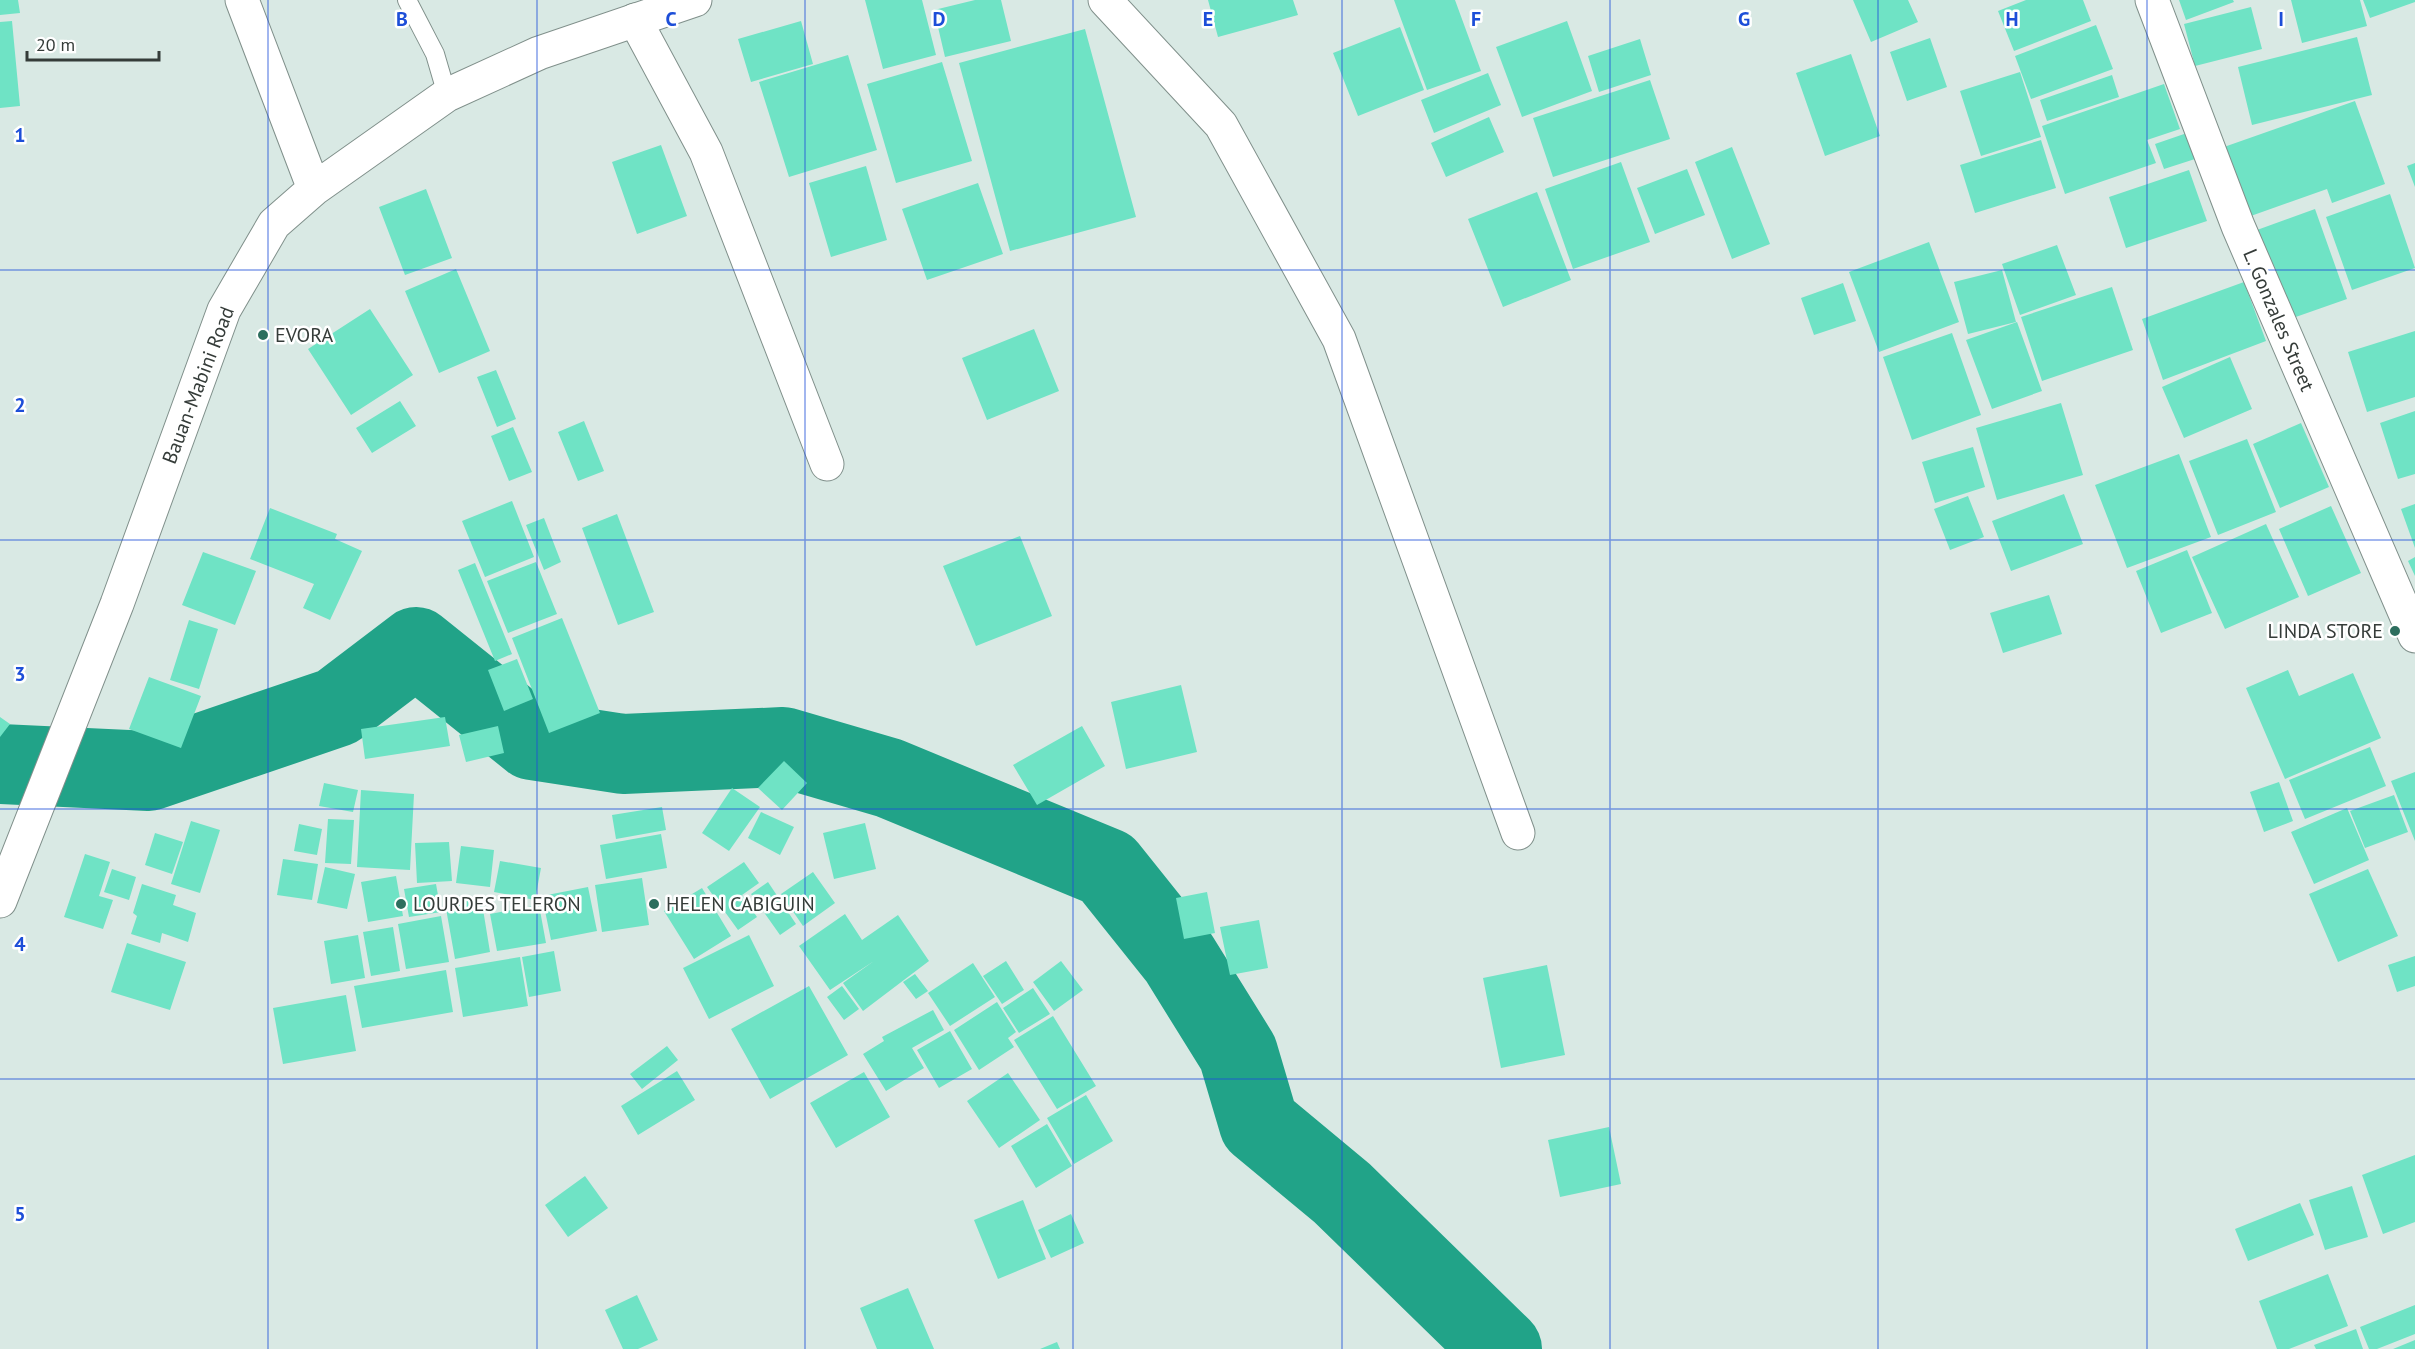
<svg xmlns="http://www.w3.org/2000/svg" width="2415" height="1349" viewBox="0 0 2415 1349" font-family="'PT Sans',sans-serif">
	<rect width="100%" height="100%" fill="#d9e9e4"/>
	<g fill="none" stroke-linecap="round" stroke-linejoin="round">
		<path stroke="#21a388" stroke-width="80" d="M 0,764 L 149,771 L 337,707 L 416,647 L 532,740 L 623,754 L 783,747 L 889,778 L 1107,868 L 1179,958 L 1238,1053 L 1259,1124 L 1342,1193 L 1502,1349"/>
	</g>
	<path fill="#6fe3c5" d="M 0,0 L 18,0 L 20,13 L 0,15 Z
		M 865,0 L 922,0 L 936,55 L 883,69 Z
		M 975,0 L 1001,0 L 1011,41 L 945,57 L 934,10 Z
		M 1208,0 L 1293,0 L 1298,15 L 1218,37 Z
		M 1394,0 L 1455,0 L 1481,71 L 1427,90 Z
		M 1853,0 L 1908,0 L 1918,22 L 1871,42 Z
		M 2026,0 L 2083,0 L 2091,21 L 2014,51 L 1998,11 Z
		M 2179,0 L 2233,0 L 2234,2 L 2186,20 Z
		M 2291,0 L 2360,0 L 2367,26 L 2302,43 Z
		M 2363,0 L 2415,0 L 2415,2 L 2370,18 Z
		M 2251,7 L 2262,49 L 2195,66 L 2184,24 Z
		M 12,21 L 20,106 L 0,108 L 0,22 Z
		M 801,21 L 813,64 L 751,82 L 738,39 Z
		M 1567,21 L 1592,91 L 1522,117 L 1496,47 Z
		M 2096,25 L 2113,69 L 2031,99 L 2015,56 Z
		M 1400,27 L 1424,90 L 1358,116 L 1333,53 Z
		M 1085,29 L 1136,217 L 1010,251 L 959,63 Z
		M 2357,37 L 2372,95 L 2252,125 L 2238,67 Z
		M 1930,38 L 1947,87 L 1907,101 L 1890,52 Z
		M 1640,39 L 1651,75 L 1599,92 L 1588,56 Z
		M 1851,54 L 1880,136 L 1825,156 L 1796,73 Z
		M 848,55 L 877,150 L 789,177 L 759,82 Z
		M 942,62 L 972,161 L 896,183 L 867,84 Z
		M 2020,72 L 2041,137 L 1981,156 L 1960,91 Z
		M 1488,73 L 1501,105 L 1434,133 L 1421,100 Z
		M 2112,75 L 2119,97 L 2047,121 L 2040,100 Z
		M 1650,80 L 1670,139 L 1553,177 L 1533,118 Z
		M 2164,84 L 2180,129 L 2147,140 L 2156,163 L 2065,194 L 2042,126 Z
		M 2355,101 L 2385,184 L 2332,203 L 2327,189 L 2248,217 L 2224,147 Z
		M 1489,117 L 1504,152 L 1446,177 L 1431,143 Z
		M 2187,133 L 2195,159 L 2164,169 L 2155,144 Z
		M 2041,140 L 2056,188 L 1975,213 L 1960,165 Z
		M 661,145 L 687,216 L 637,234 L 612,162 Z
		M 1732,147 L 1770,244 L 1732,259 L 1695,162 Z
		M 1621,162 L 1650,242 L 1573,269 L 1545,189 Z
		M 2415,163 L 2415,187 L 2407,166 Z
		M 866,166 L 887,240 L 831,257 L 809,183 Z
		M 1687,169 L 1705,215 L 1655,234 L 1637,188 Z
		M 2189,170 L 2207,221 L 2126,248 L 2109,197 Z
		M 978,183 L 1003,254 L 927,280 L 902,209 Z
		M 426,189 L 452,258 L 405,275 L 379,207 Z
		M 1537,192 L 1571,280 L 1503,307 L 1468,219 Z
		M 2390,194 L 2415,268 L 2352,290 L 2326,217 Z
		M 2315,209 L 2347,299 L 2290,319 L 2257,230 Z
		M 1929,242 L 1959,322 L 1879,352 L 1849,272 Z
		M 2057,245 L 2076,295 L 2020,315 L 2002,264 Z
		M 456,269 L 490,351 L 439,373 L 405,291 Z
		M 2002,270 L 2016,322 L 1968,334 L 1954,282 Z
		M 2244,282 L 2266,341 L 2163,380 L 2142,319 Z
		M 1843,283 L 1856,321 L 1814,335 L 1801,298 Z
		M 2112,287 L 2133,350 L 2042,381 L 2021,317 Z
		M 370,309 L 413,375 L 351,415 L 308,349 Z
		M 2017,322 L 2042,391 L 1992,409 L 1966,340 Z
		M 1034,329 L 1059,391 L 987,420 L 962,358 Z
		M 2415,331 L 2415,397 L 2367,412 L 2348,352 Z
		M 1952,333 L 1981,415 L 1912,440 L 1883,357 Z
		M 2230,357 L 2252,409 L 2184,438 L 2162,387 Z
		M 496,370 L 516,419 L 497,427 L 477,377 Z
		M 400,401 L 416,426 L 372,453 L 356,428 Z
		M 2061,403 L 2083,475 L 1997,500 L 1976,428 Z
		M 2415,411 L 2415,474 L 2398,479 L 2380,423 Z
		M 584,421 L 604,471 L 578,481 L 558,432 Z
		M 2301,423 L 2329,487 L 2280,508 L 2253,444 Z
		M 513,427 L 532,472 L 509,481 L 491,436 Z
		M 2247,439 L 2276,512 L 2218,535 L 2189,461 Z
		M 1973,447 L 1985,487 L 1935,503 L 1922,462 Z
		M 2179,454 L 2211,537 L 2127,568 L 2095,485 Z
		M 2064,494 L 2083,544 L 2011,571 L 1992,521 Z
		M 1968,496 L 1984,537 L 1950,550 L 1934,509 Z
		M 512,501 L 534,557 L 485,577 L 462,521 Z
		M 2415,504 L 2415,548 L 2401,509 Z
		M 2331,506 L 2361,573 L 2308,596 L 2279,529 Z
		M 270,508 L 337,534 L 335,539 L 362,551 L 330,620 L 303,608 L 314,584 L 250,559 Z
		M 617,514 L 654,612 L 618,625 L 582,528 Z
		M 544,518 L 561,562 L 544,570 L 526,525 Z
		M 2266,524 L 2299,597 L 2225,629 L 2192,557 Z
		M 1020,536 L 1052,616 L 976,646 L 943,566 Z
		M 2187,550 L 2212,613 L 2161,633 L 2136,571 Z
		M 203,552 L 256,571 L 235,625 L 182,605 Z
		M 2415,557 L 2415,576 L 2408,561 Z
		M 536,562 L 557,614 L 508,633 L 487,581 Z
		M 475,563 L 512,654 L 495,661 L 458,570 Z
		M 2049,595 L 2062,634 L 2003,653 L 1990,613 Z
		M 562,618 L 600,713 L 549,733 L 512,638 Z
		M 189,620 L 218,629 L 199,689 L 170,680 Z
		M 517,659 L 533,699 L 504,711 L 488,670 Z
		M 2288,670 L 2299,696 L 2353,673 L 2381,738 L 2285,779 L 2246,688 Z
		M 149,677 L 201,696 L 181,748 L 129,729 Z
		M 1181,685 L 1197,752 L 1126,769 L 1111,702 Z
		M 0,717 L 10,724 L 0,737 Z
		M 445,717 L 450,746 L 365,759 L 361,729 Z
		M 498,726 L 504,753 L 466,762 L 459,735 Z
		M 1082,726 L 1105,766 L 1037,805 L 1013,765 Z
		M 2370,747 L 2386,786 L 2305,819 L 2289,780 Z
		M 784,761 L 807,783 L 782,810 L 758,788 Z
		M 2415,772 L 2415,841 L 2391,781 Z
		M 2279,782 L 2293,821 L 2264,832 L 2250,792 Z
		M 324,783 L 358,790 L 353,812 L 319,806 Z
		M 732,788 L 760,807 L 729,851 L 702,833 Z
		M 361,790 L 414,794 L 410,870 L 357,867 Z
		M 2394,795 L 2408,832 L 2365,848 L 2350,811 Z
		M 662,807 L 666,830 L 616,839 L 612,815 Z
		M 2347,808 L 2369,860 L 2314,884 L 2291,832 Z
		M 761,812 L 794,827 L 780,855 L 748,838 Z
		M 328,819 L 354,820 L 351,864 L 325,863 Z
		M 191,821 L 220,830 L 200,893 L 171,884 Z
		M 865,823 L 876,869 L 834,879 L 823,833 Z
		M 299,824 L 322,829 L 317,855 L 294,851 Z
		M 155,833 L 183,842 L 172,874 L 145,865 Z
		M 661,834 L 667,868 L 606,879 L 600,845 Z
		M 449,842 L 452,881 L 417,883 L 415,843 Z
		M 461,846 L 494,850 L 490,887 L 456,883 Z
		M 85,854 L 110,862 L 99,896 L 113,900 L 103,929 L 64,917 Z
		M 283,859 L 318,864 L 312,900 L 277,895 Z
		M 500,861 L 541,868 L 535,900 L 494,892 Z
		M 744,862 L 759,883 L 742,895 L 757,917 L 738,930 L 707,887 Z
		M 325,867 L 355,874 L 347,909 L 317,903 Z
		M 112,869 L 136,877 L 129,900 L 104,892 Z
		M 2368,869 L 2398,936 L 2338,962 L 2309,894 Z
		M 813,872 L 835,903 L 803,926 L 781,894 Z
		M 396,876 L 403,916 L 368,922 L 361,882 Z
		M 642,878 L 649,925 L 602,932 L 595,885 Z
		M 768,882 L 796,924 L 780,935 L 751,894 Z
		M 142,884 L 176,895 L 173,905 L 196,913 L 188,942 L 162,933 L 160,943 L 131,934 L 137,916 L 133,913 Z
		M 436,884 L 441,912 L 409,917 L 404,889 Z
		M 588,887 L 597,931 L 551,940 L 542,896 Z
		M 702,888 L 731,936 L 694,959 L 664,911 Z
		M 1207,892 L 1215,933 L 1184,939 L 1176,898 Z
		M 481,897 L 490,952 L 455,959 L 445,903 Z
		M 539,905 L 546,943 L 497,951 L 490,914 Z
		M 845,914 L 862,940 L 898,915 L 929,961 L 863,1011 L 843,983 L 874,961 L 830,990 L 799,946 Z
		M 441,916 L 449,962 L 406,969 L 398,924 Z
		M 1259,920 L 1268,968 L 1230,975 L 1220,927 Z
		M 393,927 L 400,971 L 371,976 L 363,932 Z
		M 358,935 L 365,978 L 331,984 L 324,941 Z
		M 749,935 L 774,986 L 709,1019 L 683,968 Z
		M 127,943 L 186,962 L 170,1010 L 111,992 Z
		M 554,951 L 561,991 L 529,997 L 522,957 Z
		M 2415,956 L 2415,986 L 2397,992 L 2388,965 Z
		M 520,957 L 528,1006 L 463,1017 L 455,968 Z
		M 1006,961 L 1024,990 L 1002,1004 L 983,976 Z
		M 1061,961 L 1083,990 L 1054,1011 L 1033,982 Z
		M 973,963 L 995,997 L 950,1026 L 928,993 Z
		M 1547,965 L 1565,1055 L 1501,1068 L 1483,978 Z
		M 446,970 L 453,1012 L 362,1028 L 354,986 Z
		M 915,974 L 928,991 L 916,999 L 903,982 Z
		M 809,986 L 848,1055 L 770,1099 L 731,1029 Z
		M 842,986 L 859,1009 L 844,1020 L 827,997 Z
		M 1033,988 L 1050,1014 L 1019,1033 L 1003,1008 Z
		M 346,995 L 356,1051 L 283,1064 L 273,1008 Z
		M 997,1002 L 1016,1032 L 1008,1038 L 1014,1047 L 979,1070 L 954,1030 Z
		M 933,1010 L 944,1030 L 912,1048 L 924,1068 L 886,1091 L 863,1054 L 884,1041 L 882,1037 Z
		M 1053,1016 L 1096,1086 L 1057,1109 L 1014,1040 Z
		M 950,1031 L 972,1069 L 939,1088 L 917,1050 Z
		M 667,1046 L 678,1060 L 642,1089 L 630,1074 Z
		M 677,1071 L 695,1100 L 638,1135 L 621,1106 Z
		M 864,1072 L 890,1117 L 836,1148 L 810,1103 Z
		M 1008,1073 L 1040,1120 L 999,1148 L 967,1101 Z
		M 1086,1095 L 1113,1141 L 1074,1164 L 1047,1118 Z
		M 1047,1124 L 1072,1166 L 1036,1188 L 1011,1146 Z
		M 1609,1127 L 1621,1184 L 1560,1197 L 1548,1140 Z
		M 2415,1155 L 2415,1222 L 2383,1234 L 2362,1175 Z
		M 585,1176 L 608,1208 L 568,1237 L 545,1205 Z
		M 2352,1186 L 2368,1237 L 2325,1250 L 2309,1200 Z
		M 1023,1200 L 1046,1259 L 998,1279 L 974,1220 Z
		M 2300,1203 L 2314,1235 L 2248,1261 L 2235,1229 Z
		M 1071,1214 L 1084,1243 L 1051,1258 L 1038,1230 Z
		M 2328,1274 L 2348,1326 L 2289,1349 L 2277,1349 L 2259,1301 Z
		M 908,1288 L 934,1349 L 877,1349 L 860,1308 Z
		M 637,1295 L 658,1340 L 638,1349 L 623,1349 L 605,1310 Z
		M 2415,1305 L 2415,1334 L 2377,1349 L 2369,1349 L 2360,1327 Z
		M 2356,1329 L 2363,1349 L 2316,1349 L 2314,1345 Z
		M 2415,1340 L 2415,1349 L 2393,1349 Z
		M 1057,1342 L 1060,1349 L 1040,1349 Z"/>
	<g fill="none" stroke-linecap="round" stroke-linejoin="round">
		<defs>
			<path id="lane" d="M 407,0 L 435,54 L 447,95"/>
			<path id="street" d="M 1105,0 L 1221,125 L 1339,339 L 1518,833
				M 635,20 L 706,152 L 827,464"/>
			<path id="secondary" d="M 242,0 L 314,189
				M 2152,0 L 2238,226 L 2415,636
				M 0,901 L 117,604 L 224,310 L 274,224 L 314,189 L 447,95 L 539,53 L 695,0"/>
		</defs>
		<use href="#lane" stroke="#80908b" stroke-width="20"/>
		<use href="#street" stroke="#80908b" stroke-width="35"/>
		<use href="#secondary" stroke="#80908b" stroke-width="35"/>
		<use href="#lane" stroke="#fff" stroke-width="18"/>
		<use href="#street" stroke="#fff" stroke-width="33"/>
		<use href="#secondary" stroke="#fff" stroke-width="33"/>
	</g>
	<path fill="none" stroke="#1d4ed8" stroke-width="1.5" stroke-opacity="0.55" d="M 268,0 L 268,1349M 537,0 L 537,1349M 805,0 L 805,1349M 1073,0 L 1073,1349M 1342,0 L 1342,1349M 1610,0 L 1610,1349M 1878,0 L 1878,1349M 2147,0 L 2147,1349M 0,270 L 2415,270M 0,540 L 2415,540M 0,809 L 2415,809M 0,1079 L 2415,1079"/>
	<g fill="#2d6e5e" stroke="#fff" stroke-width="2">
		<circle cx="263" cy="335" r="6"/>
		<circle cx="2395" cy="631" r="6"/>
		<circle cx="401" cy="904" r="6"/>
		<circle cx="654" cy="904" r="6"/>
	</g>
	<g text-anchor="middle" stroke-width="5" stroke-linejoin="round" paint-order="stroke">
		<g font-size="20" fill="#353c39" stroke="#fff">
			<text transform="translate(2279 320) rotate(67)" y="7">L. Gonzales Street</text>
			<text transform="translate(198 385) rotate(-69)" y="7">Bauan-Mabini Road</text>
		</g>
		<g font-size="20" fill="#353c39" stroke="#fff" text-anchor="start">
			<text x="275" y="342">EVORA</text>
			<text x="2383" y="638" text-anchor="end">LINDA STORE</text>
			<text x="413" y="911">LOURDES TELERON</text>
			<text x="666" y="911">HELEN CABIGUIN</text>
		</g>
	</g>
	<g font-size="20" text-anchor="middle" font-weight="bold" fill="#1d4ed8" stroke="#fff" stroke-width="5" stroke-linejoin="round" paint-order="stroke">
		<text x="402" y="26">B</text>
		<text x="671" y="26">C</text>
		<text x="939" y="26">D</text>
		<text x="1208" y="26">E</text>
		<text x="1476" y="26">F</text>
		<text x="1744" y="26">G</text>
		<text x="2012" y="26">H</text>
		<text x="2281" y="26">I</text>
		<text x="20" y="142">1</text>
		<text x="20" y="412">2</text>
		<text x="20" y="681">3</text>
		<text x="20" y="951">4</text>
		<text x="20" y="1221">5</text>
	</g>
	<path d="M27 51v9h132v-9" fill="none" stroke="#353c39" stroke-width="3"/>
	<text x="36" y="51" font-size="18" fill="#353c39" stroke="#ffffff" stroke-width="4.5" paint-order="stroke">20 m</text>
</svg>
